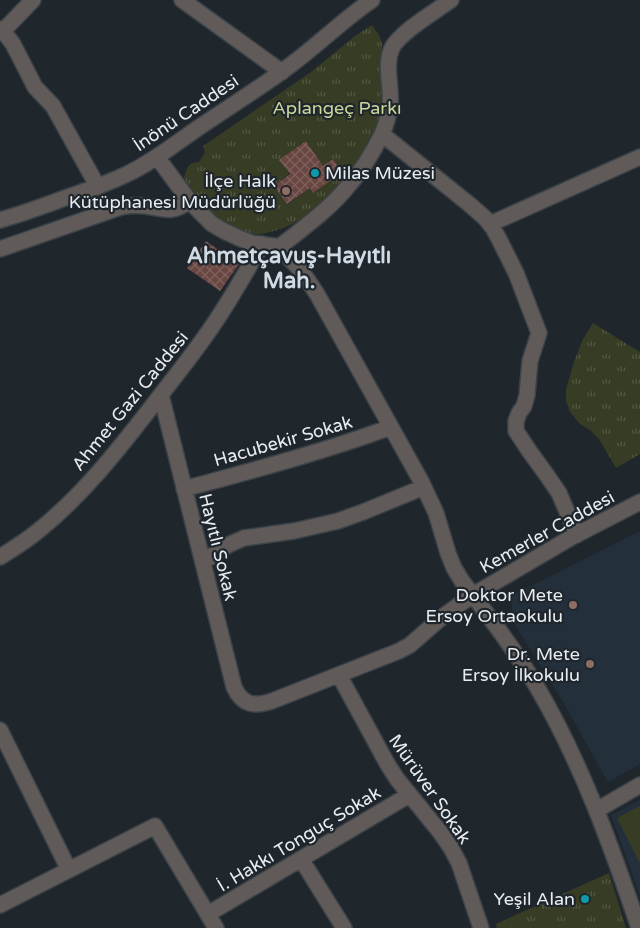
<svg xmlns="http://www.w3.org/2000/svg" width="640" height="928" viewBox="0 0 640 928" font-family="'Varela Round',sans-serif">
	<defs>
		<pattern id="grass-tufts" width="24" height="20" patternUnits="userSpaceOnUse" patternTransform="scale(1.25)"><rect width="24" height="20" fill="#373c24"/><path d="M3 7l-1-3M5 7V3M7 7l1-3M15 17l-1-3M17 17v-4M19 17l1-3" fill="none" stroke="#545844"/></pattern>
		<pattern id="building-cross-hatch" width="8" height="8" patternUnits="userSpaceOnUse" patternTransform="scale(1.25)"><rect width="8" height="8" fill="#694641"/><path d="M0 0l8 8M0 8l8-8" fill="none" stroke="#7e615d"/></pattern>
	</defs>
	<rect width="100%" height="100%" fill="#1f262c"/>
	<path fill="#232f3a" d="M 640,531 L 640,764 L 608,782 L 558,693 L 515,625 L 511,602 L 513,595 Z
		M 640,800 L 640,896 L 611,815 Z"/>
	<path fill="url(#grass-tufts)" fill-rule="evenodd" d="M 372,25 L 379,35 L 382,44 L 381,114 C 377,131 369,144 360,159 C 357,164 354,171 351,175 C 347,180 341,185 337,189 C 319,207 300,224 274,231 C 268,232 262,235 256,234 C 244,234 220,221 212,213 C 202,205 187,189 184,177 C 187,168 188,162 199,162 L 205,152 L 203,146 L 311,72 L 355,36 ZM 306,141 L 323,166 L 333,159 L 342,172 L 313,193 L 310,188 L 288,204 L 274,186 L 289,174 L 280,160 Z
		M 593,323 L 640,352 L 640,454 L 616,468 L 599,439 L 590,430 L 580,424 L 570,412 L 566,401 L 566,389 L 574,362 L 583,339 Z
		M 609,873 L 626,928 L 497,928 L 496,924 Z"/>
	<path fill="#373c24" d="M 640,806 L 640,864 L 617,818 Z"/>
	<path fill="url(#building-cross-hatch)" d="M 306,141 L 323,166 L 333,159 L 342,172 L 313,193 L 310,188 L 287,204 L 274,186 L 290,174 L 279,160 Z
		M 206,241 L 239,264 L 220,291 L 187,268 Z"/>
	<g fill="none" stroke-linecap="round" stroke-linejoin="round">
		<defs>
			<path id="minor" d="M 182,0 L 282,72
				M 0,29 L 3,31 L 13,44 L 35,87 L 53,106 L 98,187
				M 3,31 L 33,0
				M 382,134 L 469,204 L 485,218 L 493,228 L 500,241 L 516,273 L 539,333 L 530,361 L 527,395 L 524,406 L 519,413 L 516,421 L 516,431 L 530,452 L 546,474 L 559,493 L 577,535
				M 157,157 L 191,203 L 212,224 L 224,231 L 239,238 L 252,243 L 274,246 L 278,248 L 296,265 L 307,279 L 317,294 L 421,481 L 436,513 L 448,553 L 454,568 L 462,581 C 488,615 515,650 537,687 C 581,762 611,845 639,928
				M 0,220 C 22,214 43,206 65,198 C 85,191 106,184 125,175 C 153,162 176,143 201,126 C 232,105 263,86 292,64 C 320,43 344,19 372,0
				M 490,224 L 640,157
				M 278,248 C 303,228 329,210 349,185 C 361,172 374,150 382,134 C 386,125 389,115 390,105 C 392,86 384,65 392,48 C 400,32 436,11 451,0
				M 0,249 L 121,207 C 130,205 137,205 146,206 C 165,209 172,214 189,201
				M 161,395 L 234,687 C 242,705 254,707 272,701 L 399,651 L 410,645 L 442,617 L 473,595 L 572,537 L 640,502
				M 184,489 C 254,470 323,452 391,427
				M 0,557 C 13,549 26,541 38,531 C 83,495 118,450 153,405 C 176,375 201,345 221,313 C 236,290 249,267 262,244
				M 203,562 L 228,545 L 244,538 L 294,531 L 338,521 L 363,512 L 424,487
				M 339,675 L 388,765 L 397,779 L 440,832 L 451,848 L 459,863 L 481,928
				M 0,730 L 69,870
				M 597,810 L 640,785
				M 301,859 L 344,928
				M 0,905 L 155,826 L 216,928
				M 208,914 L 409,795"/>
		</defs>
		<use href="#minor" stroke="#3b4248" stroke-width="18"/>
		<use href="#minor" stroke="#605b59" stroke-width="15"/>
	</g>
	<g fill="#0f9aa8" stroke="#1f262c" stroke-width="2">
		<circle cx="315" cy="173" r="5"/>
		<circle cx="585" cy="899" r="5"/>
	</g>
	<g fill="#8d6e63" stroke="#1f262c" stroke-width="2">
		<circle cx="286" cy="191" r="5"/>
		<circle cx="573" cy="605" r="5"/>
		<circle cx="590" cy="664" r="5"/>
	</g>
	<g text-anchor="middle" stroke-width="4.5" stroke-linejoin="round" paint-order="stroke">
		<g font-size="18" fill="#cad89d" stroke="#1f262c">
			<text x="337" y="114">Aplangeç Parkı</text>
		</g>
		<g font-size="18" fill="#e8edf2" stroke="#1f262c">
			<text transform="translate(186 113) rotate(-34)" y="6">İnönü Caddesi</text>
			<text transform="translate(130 401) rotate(-51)" y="6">Ahmet Gazi Caddesi</text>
			<text transform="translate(283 441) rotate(-16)" y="6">Hacubekir Sokak</text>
			<text transform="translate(547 532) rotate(-29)" y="6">Kemerler Caddesi</text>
			<text transform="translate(218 547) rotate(76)" y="6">Hayıtlı Sokak</text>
			<text transform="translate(430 789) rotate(55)" y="6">Mürüver Sokak</text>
			<text transform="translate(299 839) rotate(-31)" y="6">İ. Hakkı Tonguç Sokak</text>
		</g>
		<g font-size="18" fill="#e8edf2" stroke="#1f262c" text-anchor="end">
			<text x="325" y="179" text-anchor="start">Milas Müzesi</text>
			<text x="276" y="187">İlçe Halk<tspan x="276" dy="21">Kütüphanesi Müdürlüğü</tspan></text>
			<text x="563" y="601">Doktor Mete<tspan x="563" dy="21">Ersoy Ortaokulu</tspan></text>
			<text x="580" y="660">Dr. Mete<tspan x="580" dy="21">Ersoy İlkokulu</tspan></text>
			<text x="575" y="905">Yeşil Alan</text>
		</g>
		<g font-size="22" font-weight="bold" fill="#d0dae2" stroke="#1f262c">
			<text x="289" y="263">Ahmetçavuş-Hayıtlı<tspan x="289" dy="25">Mah.</tspan></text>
		</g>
	</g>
</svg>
